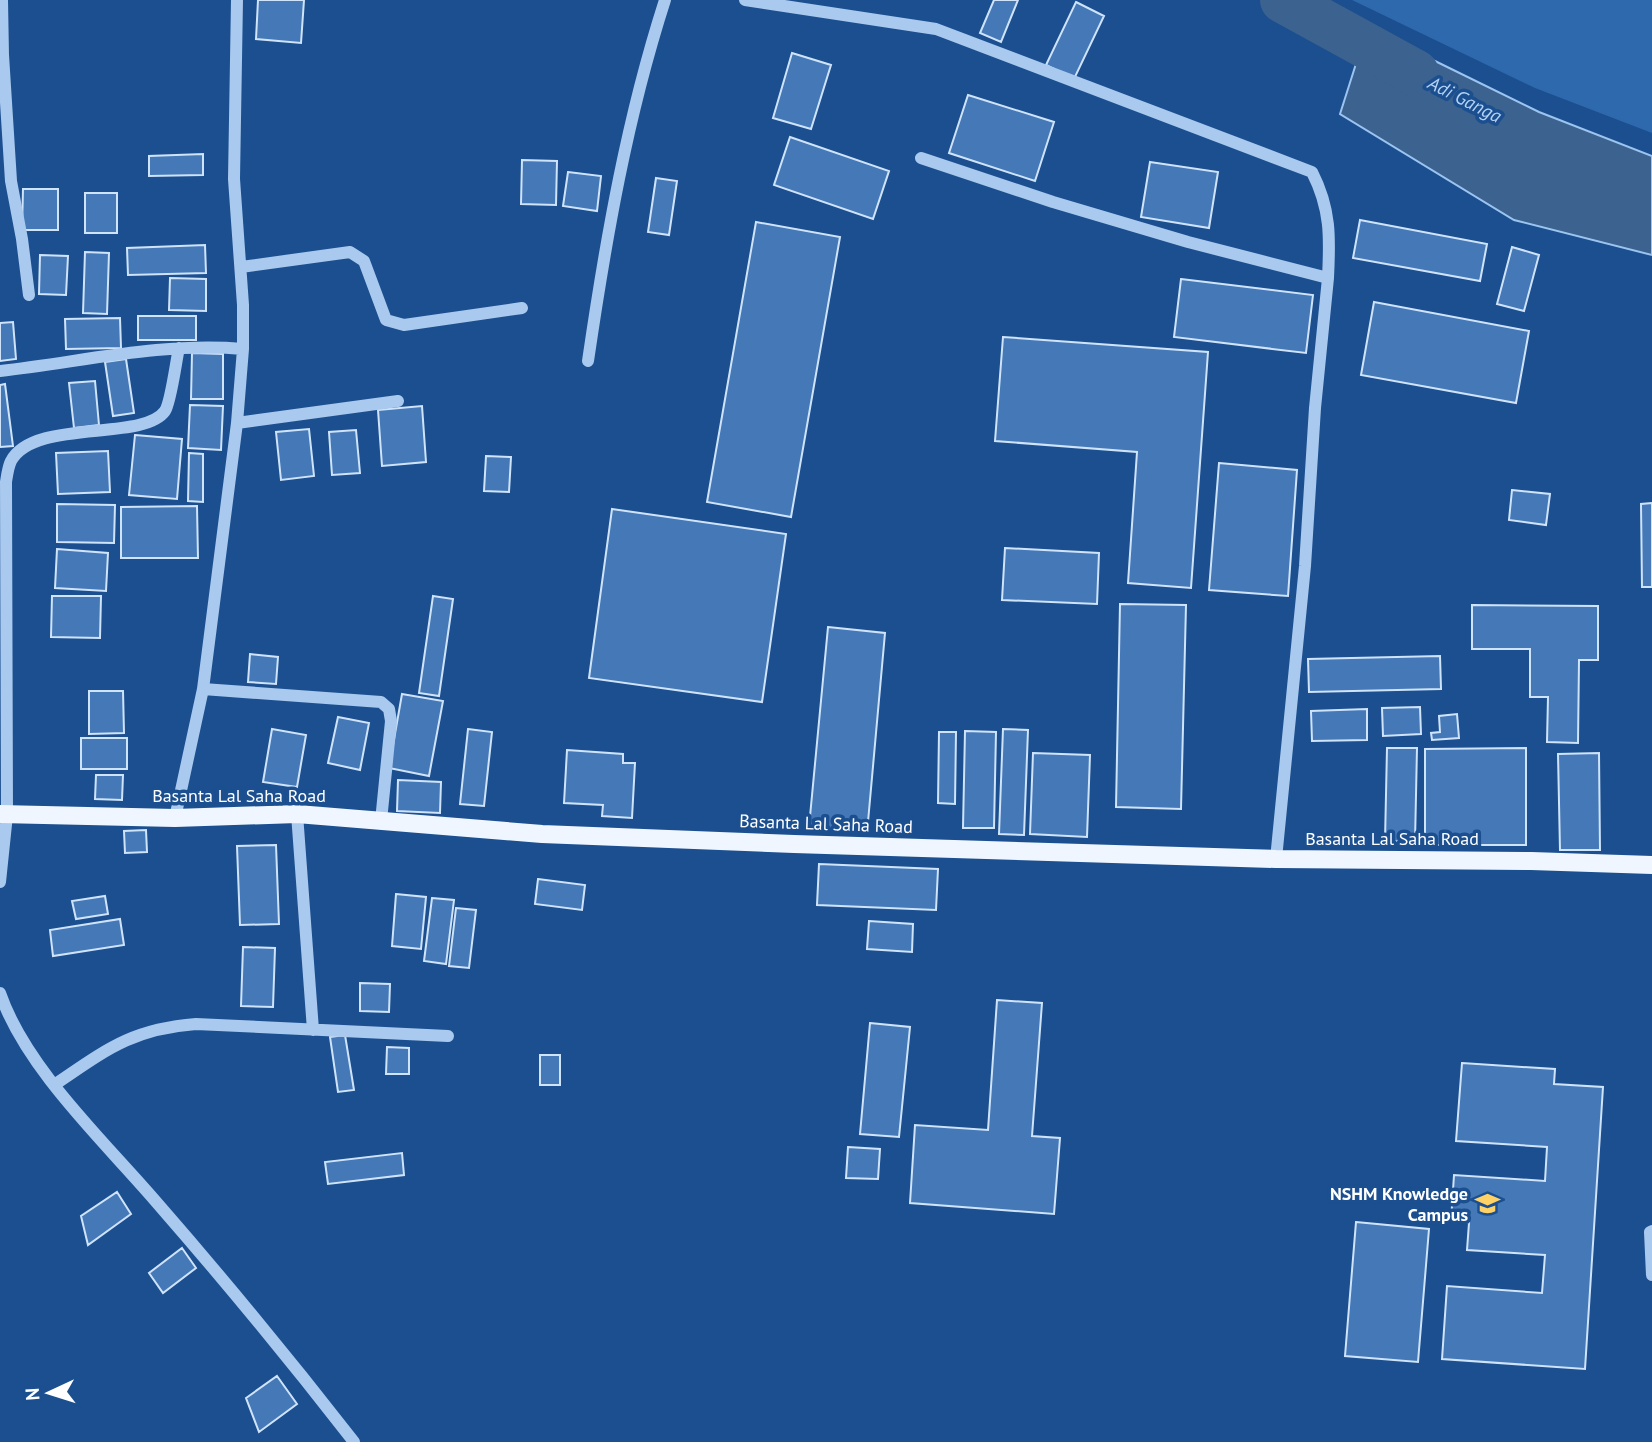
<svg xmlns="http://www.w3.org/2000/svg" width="1652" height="1442" viewBox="0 0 1652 1442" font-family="'PT Sans',sans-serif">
	<rect width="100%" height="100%" fill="#1b4f8f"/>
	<path fill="#2e69ad" d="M 1352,0 L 1652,0 L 1652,133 L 1535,88 Z"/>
	<path fill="#3c6290" stroke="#9cc4f0" stroke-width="2" d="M 1369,23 L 1435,61 L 1539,112 L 1652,156 L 1652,255 L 1514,220 L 1340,114 Z"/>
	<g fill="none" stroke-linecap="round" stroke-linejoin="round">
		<path stroke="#3c6290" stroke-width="46" d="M 1283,0 L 1416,73"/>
	</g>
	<path fill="#4478b7" stroke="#cfe3fa" stroke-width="2" d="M 258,0 L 304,0 L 301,43 L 256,39 Z
		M 994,0 L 1018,0 L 1001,42 L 980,33 Z
		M 1076,2 L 1104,16 L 1074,79 L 1046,65 Z
		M 792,53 L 831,65 L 811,129 L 773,118 Z
		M 968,95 L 1054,122 L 1035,181 L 949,153 Z
		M 790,137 L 889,171 L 873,219 L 774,185 Z
		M 203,154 L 203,175 L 149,176 L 149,156 Z
		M 522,160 L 557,161 L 556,205 L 521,204 Z
		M 1150,162 L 1218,172 L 1209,228 L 1141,217 Z
		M 568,172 L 601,176 L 597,211 L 563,206 Z
		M 656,178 L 677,181 L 669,235 L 648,232 Z
		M 23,189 L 58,189 L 58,230 L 22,230 Z
		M 85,193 L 117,193 L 117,233 L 85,233 Z
		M 1360,220 L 1487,244 L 1480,281 L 1353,258 Z
		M 756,222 L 840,237 L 791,517 L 707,502 Z
		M 205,245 L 206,273 L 128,275 L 127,248 Z
		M 1512,247 L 1539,255 L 1524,311 L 1497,304 Z
		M 85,252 L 109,253 L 107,314 L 83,313 Z
		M 40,255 L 68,256 L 66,295 L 39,294 Z
		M 170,278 L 206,279 L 206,311 L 169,310 Z
		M 1181,279 L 1313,295 L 1306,353 L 1174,337 Z
		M 1374,302 L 1529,331 L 1516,403 L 1361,375 Z
		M 138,316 L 196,316 L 196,340 L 138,340 Z
		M 120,318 L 121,348 L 66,349 L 65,319 Z
		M 13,322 L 16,359 L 0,361 L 0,323 Z
		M 1003,337 L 1208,352 L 1191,588 L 1128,583 L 1137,452 L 995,441 Z
		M 192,353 L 223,354 L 223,399 L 191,399 Z
		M 126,359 L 134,413 L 113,416 L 105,362 Z
		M 95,381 L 99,425 L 74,428 L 69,383 Z
		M 5,384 L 13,446 L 0,447 L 0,385 Z
		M 190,405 L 223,406 L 221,450 L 188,448 Z
		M 422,406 L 426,462 L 382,466 L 378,410 Z
		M 309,429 L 314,476 L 281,480 L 276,432 Z
		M 356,430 L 360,473 L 332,475 L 329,432 Z
		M 135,435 L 182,439 L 177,499 L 129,495 Z
		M 108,451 L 110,492 L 58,494 L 56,453 Z
		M 189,453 L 203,454 L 203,502 L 188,501 Z
		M 486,456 L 511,457 L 509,492 L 484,491 Z
		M 1219,463 L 1297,470 L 1288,596 L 1209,590 Z
		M 1512,490 L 1550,494 L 1546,525 L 1509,520 Z
		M 1652,503 L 1652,587 L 1642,587 L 1641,504 Z
		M 57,504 L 115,505 L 114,543 L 57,542 Z
		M 197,506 L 198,558 L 121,558 L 121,507 Z
		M 612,509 L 786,534 L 762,702 L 589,678 Z
		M 1005,548 L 1099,553 L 1097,604 L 1002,600 Z
		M 57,549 L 108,553 L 106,591 L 55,588 Z
		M 52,596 L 101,596 L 100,638 L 51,637 Z
		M 433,596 L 453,599 L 439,696 L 419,693 Z
		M 1120,604 L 1186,605 L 1181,809 L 1116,807 Z
		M 1472,605 L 1598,606 L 1598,660 L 1579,660 L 1578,743 L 1547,742 L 1548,697 L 1530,697 L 1530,649 L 1472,649 Z
		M 828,627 L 885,633 L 867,833 L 809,827 Z
		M 250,654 L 278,657 L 276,684 L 248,682 Z
		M 1440,656 L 1441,689 L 1309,692 L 1308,659 Z
		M 89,691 L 123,691 L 124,733 L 89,734 Z
		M 402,694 L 443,701 L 429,776 L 389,768 Z
		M 1420,707 L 1421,734 L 1383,736 L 1382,708 Z
		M 1367,709 L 1367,740 L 1312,741 L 1311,711 Z
		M 1457,714 L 1459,738 L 1432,740 L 1431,733 L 1440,732 L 1439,716 Z
		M 338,717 L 369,723 L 360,770 L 328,763 Z
		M 272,729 L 306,735 L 297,787 L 263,782 Z
		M 468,729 L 492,732 L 484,806 L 460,804 Z
		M 1003,729 L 1028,730 L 1024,835 L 999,834 Z
		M 965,731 L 996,732 L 994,828 L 963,828 Z
		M 939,732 L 956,732 L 955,804 L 938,803 Z
		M 81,738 L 127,738 L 127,769 L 81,769 Z
		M 1387,748 L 1417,748 L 1415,842 L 1385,841 Z
		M 1526,748 L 1526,845 L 1425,845 L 1425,749 Z
		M 567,750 L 623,754 L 623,763 L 635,763 L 632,818 L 602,816 L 603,805 L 564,803 Z
		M 1033,753 L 1090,755 L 1087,837 L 1030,834 Z
		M 1599,753 L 1600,850 L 1560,850 L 1558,754 Z
		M 96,775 L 123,775 L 122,800 L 95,799 Z
		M 398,780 L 441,782 L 440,813 L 397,811 Z
		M 146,830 L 147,852 L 125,853 L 124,831 Z
		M 276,845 L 279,924 L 240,925 L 237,846 Z
		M 819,864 L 938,869 L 936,910 L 817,905 Z
		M 538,879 L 585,885 L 582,910 L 535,904 Z
		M 396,894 L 426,897 L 421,949 L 392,946 Z
		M 105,896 L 108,914 L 76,919 L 72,901 Z
		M 432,898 L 454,900 L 446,964 L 424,961 Z
		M 456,908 L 476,910 L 469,968 L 449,966 Z
		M 120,919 L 124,945 L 53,956 L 50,930 Z
		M 869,921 L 913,924 L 912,952 L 867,949 Z
		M 243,947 L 275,948 L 273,1007 L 241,1006 Z
		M 360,983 L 390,984 L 389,1012 L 360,1011 Z
		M 997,1000 L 1042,1003 L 1032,1136 L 1060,1138 L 1054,1214 L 910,1203 L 915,1125 L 988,1130 Z
		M 870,1023 L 910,1027 L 899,1137 L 860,1134 Z
		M 345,1035 L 354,1090 L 338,1092 L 330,1037 Z
		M 387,1047 L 409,1048 L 409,1074 L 386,1074 Z
		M 540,1055 L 560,1055 L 560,1085 L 540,1085 Z
		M 1462,1063 L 1555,1069 L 1554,1084 L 1603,1087 L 1585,1369 L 1442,1359 L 1447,1286 L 1542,1293 L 1545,1255 L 1467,1250 L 1469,1223 L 1451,1221 L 1454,1175 L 1545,1181 L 1547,1147 L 1456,1141 Z
		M 848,1147 L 880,1149 L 878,1179 L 846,1178 Z
		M 402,1153 L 404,1175 L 328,1184 L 325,1162 Z
		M 117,1192 L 131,1214 L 88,1245 L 81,1216 Z
		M 1356,1222 L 1429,1229 L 1418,1362 L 1345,1356 Z
		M 182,1248 L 196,1268 L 163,1293 L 149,1273 Z
		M 277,1376 L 297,1404 L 259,1432 L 246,1398 Z"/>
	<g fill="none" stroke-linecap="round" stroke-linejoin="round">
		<path stroke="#a9c9ee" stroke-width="12" d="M 2,0 L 3,55 L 11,181 L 22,239 L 29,295
			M 745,0 L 936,29 L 1312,172 C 1331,209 1330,238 1328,278
			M 921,158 L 1053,202 L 1188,242 L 1328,278 L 1315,408 L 1305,566 L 1276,859
			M 241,267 L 350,252 L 364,261 L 386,320 L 404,325 L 522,308
			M 588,361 C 606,238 627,118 665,0
			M 0,371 C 81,362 161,342 243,349
			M 237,423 L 398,401
			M 203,689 L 381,702 L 389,709 L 391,721 L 381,821
			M 297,814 L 313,1030
			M 175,818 L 203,689 L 237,423 L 243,349 L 243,305 L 234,179 L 237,0
			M 0,882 L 7,815 L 6,482 C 7,476 8,467 11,461 C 34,418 143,442 165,411 C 171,402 176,361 179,348
			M 0,993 C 26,1069 106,1143 158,1204 C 226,1282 291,1361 354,1442
			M 54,1085 C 106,1050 131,1029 196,1024 L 448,1036
			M 1652,1231 L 1650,1232 L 1652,1275"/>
		<path stroke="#f0f6ff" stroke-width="18" d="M 0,814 L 175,818 L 297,814 L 542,834 L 794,844 L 1276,859 L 1531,861 L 1652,865"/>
	</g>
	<defs>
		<symbol id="university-bare" viewBox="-9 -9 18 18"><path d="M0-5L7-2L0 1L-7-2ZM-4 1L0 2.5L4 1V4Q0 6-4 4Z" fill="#ffd166" stroke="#1b4f8f" stroke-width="2.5" paint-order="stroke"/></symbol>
	</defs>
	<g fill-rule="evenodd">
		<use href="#university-bare" x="1470" y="1186" width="35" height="35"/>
	</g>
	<g text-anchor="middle" stroke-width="7" stroke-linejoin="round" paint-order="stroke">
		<g font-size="18" fill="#fff" stroke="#1b4f8f">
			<text x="239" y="802">Basanta Lal Saha Road</text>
			<text transform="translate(826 824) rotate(2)" y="6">Basanta Lal Saha Road</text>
			<text x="1392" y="845">Basanta Lal Saha Road</text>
		</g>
		<g font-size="18" font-weight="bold" fill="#fff" stroke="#1b4f8f" text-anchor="end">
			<text x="1468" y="1200">NSHM Knowledge<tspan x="1468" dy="21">Campus</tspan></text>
		</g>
		<g font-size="19" font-style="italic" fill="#b5d3f5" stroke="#1b4f8f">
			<text transform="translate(1465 99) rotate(27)" y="7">Adi Ganga</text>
		</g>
	</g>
	<g transform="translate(49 1393) rotate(266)" stroke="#1b4f8f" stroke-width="5" paint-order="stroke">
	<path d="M0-5L12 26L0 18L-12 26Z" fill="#ffffff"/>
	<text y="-10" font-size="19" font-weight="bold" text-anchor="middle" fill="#ffffff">N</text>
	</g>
</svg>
